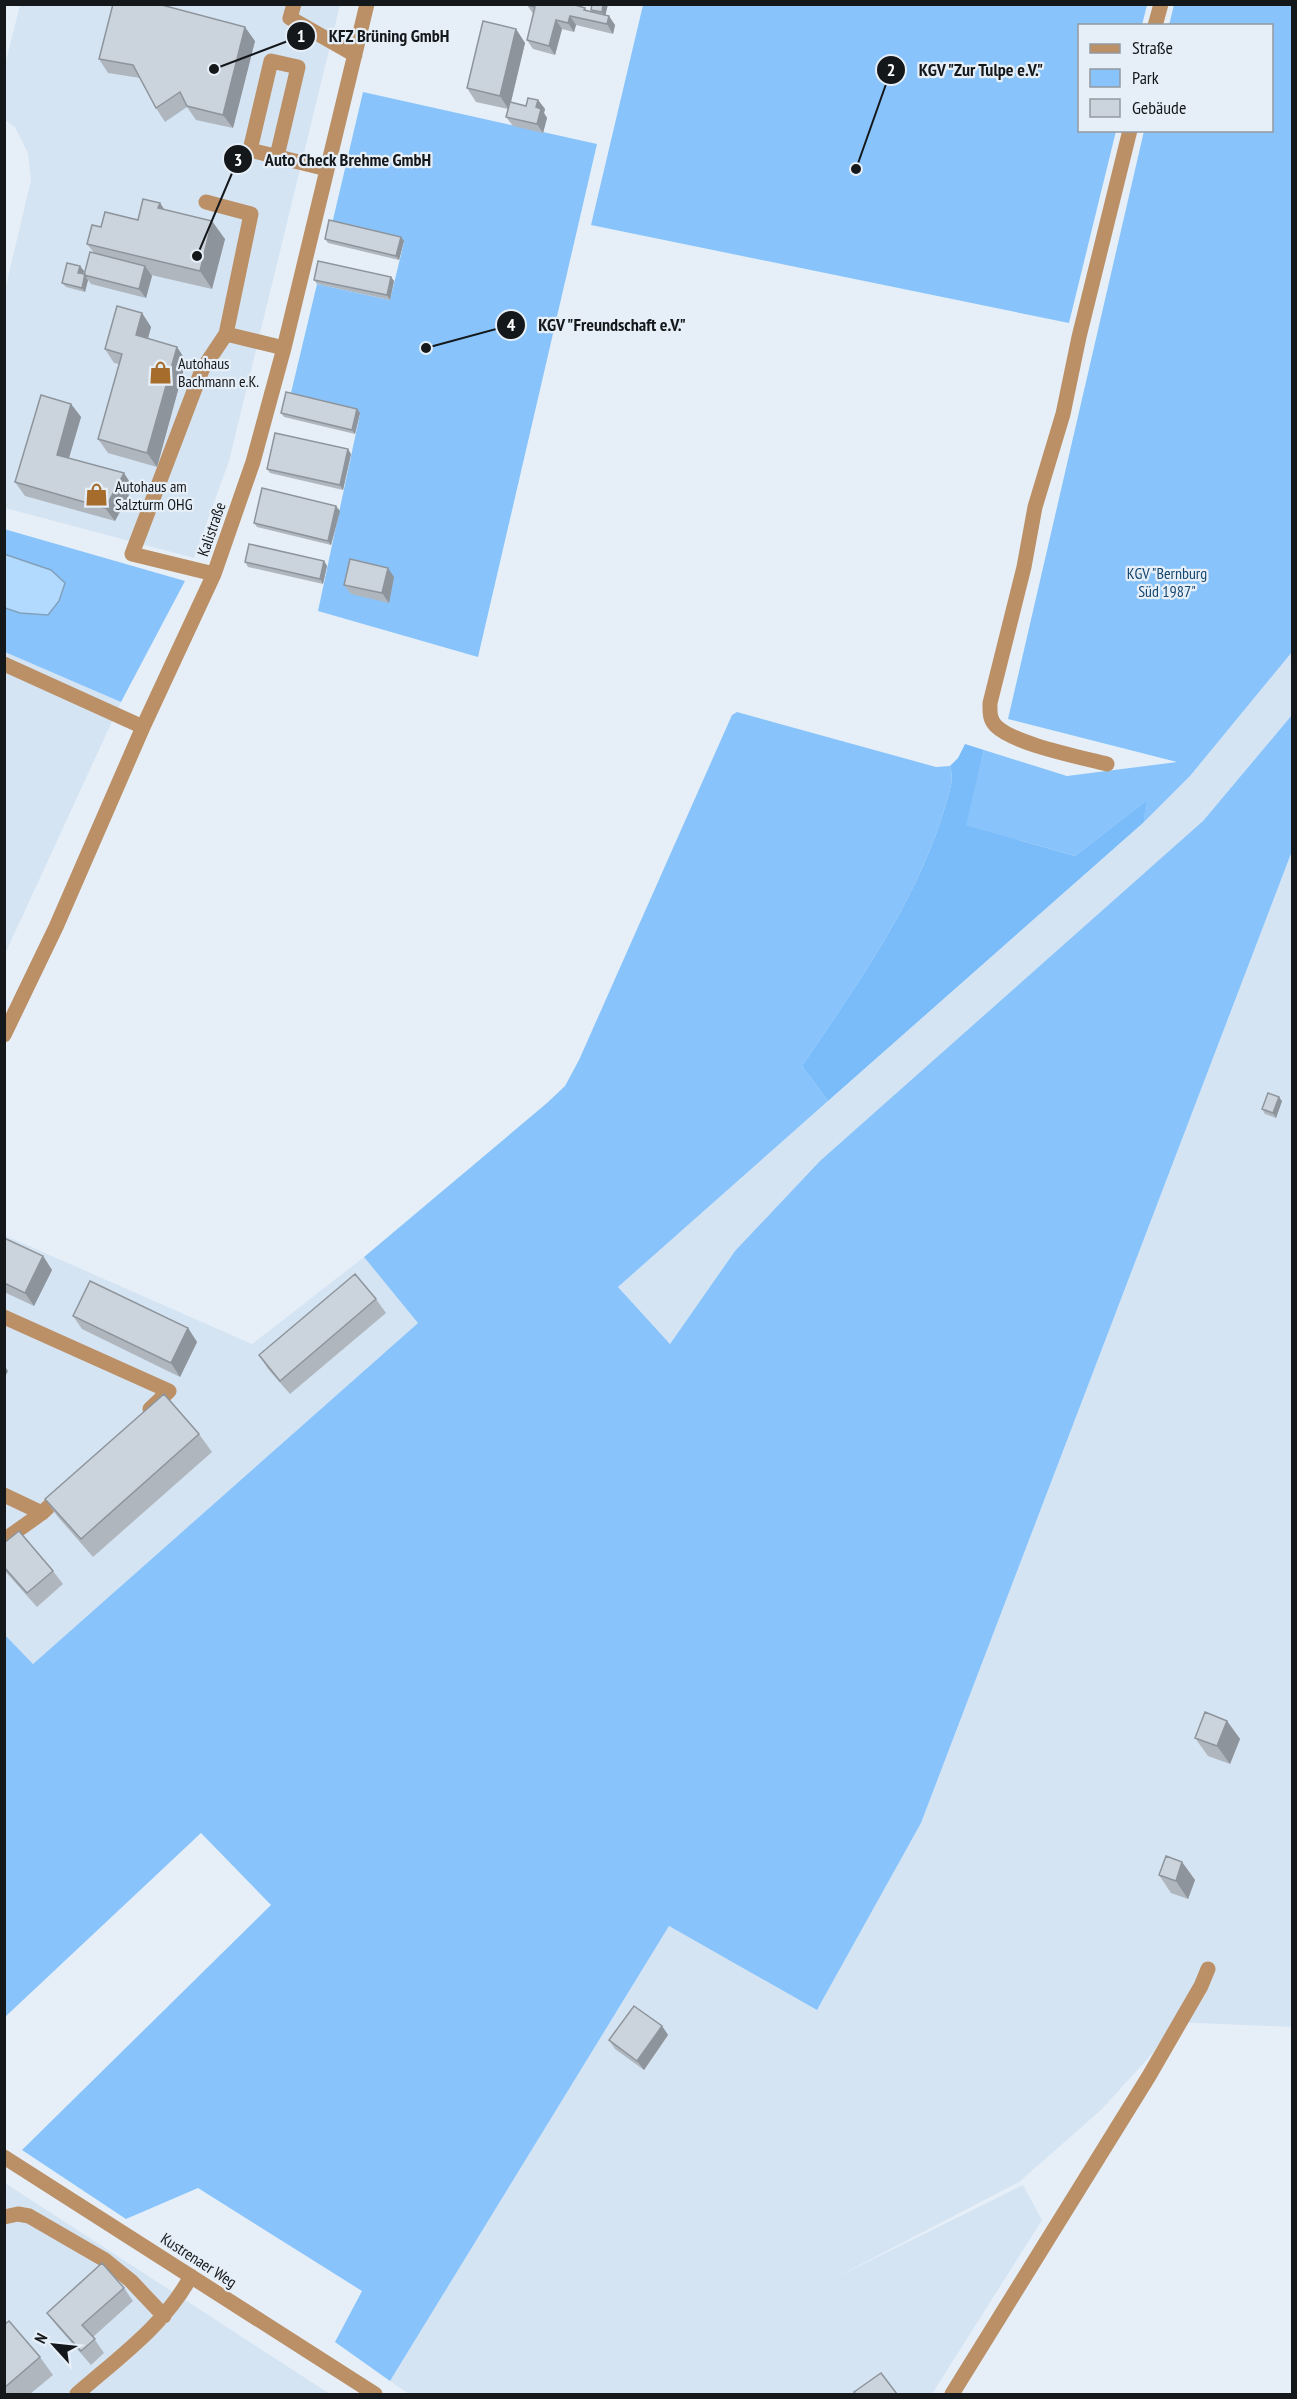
<svg xmlns="http://www.w3.org/2000/svg" width="1297" height="2399" viewBox="0 0 1297 2399" font-family="'PT Sans Narrow',sans-serif">
	<rect width="100%" height="100%" fill="#e6eff8"/>
	<path fill="#d5e4f3" d="M 20,5 L 340,5 L 229,461 L 194,558 L 5,508 L 5,290 L 31,180 L 28,153 L 15,127 L 5,120 L 5,65 Z
		M 5,652 L 44,666 L 121,702 L 5,954 Z
		M 1292,652 L 1292,715 L 1203,821 L 735,1251 L 670,1344 L 618,1287 L 1144,822 L 1190,776 Z
		M 1292,851 L 1292,2027 L 1174,2022 L 1152,2054 L 1101,2110 L 1019,2182 L 831,2280 L 1023,2185 L 1042,2220 L 932,2394 L 409,2394 L 390,2381 L 669,1926 L 817,2010 L 921,1823 Z
		M 4,1235 L 252,1344 L 364,1257 L 419,1322 L 33,1664 L 5,1635 Z
		M 5,2183 L 330,2394 L 5,2394 Z"/>
	<path fill="#88c4fb" d="M 643,5 L 1147,5 L 1142,25 L 1080,26 L 1080,130 L 1116,131 L 1069,323 L 591,225 Z
		M 1174,5 L 1292,5 L 1292,652 L 1190,776 L 1144,822 L 1145,802 L 1075,856 L 965,825 L 984,750 L 1067,776 L 1177,762 L 1008,719 L 1144,131 L 1272,130 L 1272,26 L 1169,25 Z
		M 363,92 L 597,144 L 478,657 L 318,611 L 360,414 L 290,397 L 317,284 L 390,300 L 404,242 L 332,224 Z
		M 4,529 L 185,581 L 121,702 L 5,652 Z
		M 737,712 L 936,767 L 950,766 C 955,781 948,795 944,810 C 916,903 856,986 802,1066 L 828,1101 L 618,1287 L 670,1344 L 735,1251 L 820,1161 L 1203,821 L 1292,715 L 1292,851 L 921,1823 L 817,2010 L 669,1926 L 390,2381 L 335,2342 L 362,2291 L 198,2188 L 126,2219 L 22,2150 L 271,1905 L 201,1833 L 5,2017 L 5,1635 L 33,1664 L 418,1323 L 364,1257 L 547,1103 L 565,1086 L 579,1060 L 732,715 Z"/>
	<path fill="#79bcf9" d="M 965,744 L 984,750 L 966,825 L 1075,856 L 1146,801 L 1144,822 L 828,1101 L 802,1066 C 856,986 916,903 944,810 C 948,795 955,781 950,766 L 958,758 Z"/>
	<path fill="#b2daff" stroke="#83a0bb" stroke-width="1.5" d="M 4,554 L 51,570 L 65,583 L 59,601 L 48,615 L 20,613 L 5,608 Z"/>
	<g fill="none" stroke-linecap="round" stroke-linejoin="round">
		<path stroke="#bb9066" stroke-width="15" d="M 294,4 L 290,18 L 355,55
			M 1155,26 L 1161,4
			M 277,156 L 298,67 L 271,61 L 250,150 L 327,169
			M 206,202 L 251,214 L 226,334
			M 214,574 L 132,554 L 202,370 L 226,334 L 284,348
			M 4,664 L 143,727
			M 1107,764 C 1080,757 1014,744 996,726 C 989,719 990,711 990,703 L 1024,567 L 1035,507 L 1063,414 L 1079,337 L 1130,130
			M 4,1035 L 56,927 L 143,727 L 214,574 L 253,462 L 284,348 L 367,4
			M 4,1317 L 169,1391 L 150,1409
			M 4,1495 L 42,1513 L 64,1492
			M 4,1540 L 42,1513
			M 4,2157 L 375,2394
			M 4,2217 L 18,2214 L 29,2216 L 105,2260 L 131,2281 L 164,2316
			M 77,2394 C 118,2358 165,2325 191,2276
			M 952,2394 L 1149,2076 L 1201,1986 L 1208,1969"/>
	</g>
	<path fill="#afb6be" d="M 592,4 L 608,4 L 605,15 L 615,25 L 613,34 L 576,25 L 574,32 L 562,29 L 555,55 L 533,49 L 527,40 L 534,15 L 527,5 L 585,8 L 587,11 L 592,12 L 591,10 Z
		M 516,29 L 525,43 L 511,102 L 526,106 L 538,100 L 545,109 L 544,113 L 547,118 L 543,133 L 513,126 L 506,117 L 508,109 L 476,102 L 467,88 Z
		M 255,41 L 233,128 L 196,120 L 187,107 L 165,122 L 156,108 L 140,78 L 108,73 L 99,59 Z
		M 160,203 L 164,210 L 225,239 L 212,289 L 151,275 L 152,276 L 146,298 L 91,284 L 88,280 L 85,292 L 66,287 L 62,283 L 80,266 L 84,271 L 83,274 L 84,274 L 94,253 L 87,244 L 101,227 L 138,220 Z
		M 401,237 L 404,241 L 399,260 L 328,243 L 325,239 Z
		M 391,277 L 394,281 L 390,300 L 317,284 L 314,280 Z
		M 142,313 L 151,327 L 148,339 L 177,347 L 186,361 L 157,467 L 108,453 L 98,439 L 119,364 L 114,363 L 105,349 Z
		M 71,404 L 81,417 L 69,458 L 133,487 L 115,521 L 25,496 L 15,482 Z
		M 281,413 L 360,413 L 355,434 L 284,417 Z
		M 351,454 L 343,490 L 270,473 L 267,469 Z
		M 340,511 L 331,545 L 257,527 L 254,523 Z
		M 324,561 L 327,566 L 323,584 L 248,567 L 245,562 Z
		M 394,577 L 389,603 L 351,594 L 344,585 Z
		M 1282,1101 L 1276,1118 L 1265,1114 L 1262,1109 Z
		M 4,1238 L 43,1256 L 52,1270 L 34,1306 L 4,1292 Z
		M 376,1299 L 386,1313 L 290,1394 L 268,1369 L 259,1355 Z
		M 73,1316 L 188,1328 L 197,1342 L 180,1377 L 82,1329 Z
		M 199,1434 L 212,1452 L 93,1557 L 58,1517 L 45,1499 Z
		M 4,1543 L 53,1571 L 63,1584 L 37,1607 L 4,1570 Z
		M 1227,1721 L 1240,1739 L 1230,1764 L 1208,1756 L 1195,1738 Z
		M 1182,1862 L 1195,1880 L 1188,1899 L 1171,1893 L 1159,1875 Z
		M 662,2026 L 668,2035 L 644,2070 L 615,2049 L 609,2040 Z
		M 124,2288 L 133,2301 L 93,2337 L 104,2353 L 91,2365 L 57,2326 L 47,2313 Z
		M 4,2325 L 40,2357 L 53,2375 L 30,2394 L 4,2394 Z"/>
	<path fill="#8e949b" d="M 603,4 L 608,4 L 605,17 L 602,12 Z
		M 570,16 L 576,25 L 574,32 L 568,23 Z
		M 609,16 L 615,25 L 613,34 L 607,24 Z
		M 556,20 L 562,29 L 555,55 L 549,46 Z
		M 245,27 L 255,41 L 233,128 L 223,115 Z
		M 516,29 L 525,43 L 509,110 L 500,96 Z
		M 538,100 L 545,109 L 544,113 L 547,118 L 543,133 L 537,124 L 536,107 Z
		M 160,203 L 172,221 L 158,208 Z
		M 212,221 L 225,239 L 212,289 L 200,271 Z
		M 401,237 L 404,241 L 399,260 L 396,256 Z
		M 80,266 L 84,271 L 82,277 L 78,273 Z
		M 145,266 L 152,276 L 146,298 L 139,289 Z
		M 84,275 L 88,280 L 85,292 L 82,288 Z
		M 391,277 L 394,281 L 390,300 L 387,295 Z
		M 142,313 L 151,327 L 145,349 L 136,335 Z
		M 177,347 L 186,361 L 157,467 L 147,453 Z
		M 71,404 L 81,417 L 66,468 L 57,455 Z
		M 357,409 L 360,413 L 355,434 L 352,430 Z
		M 348,449 L 351,454 L 343,490 L 340,485 Z
		M 124,473 L 133,487 L 115,521 L 105,508 Z
		M 336,506 L 340,511 L 331,545 L 328,541 Z
		M 324,561 L 327,566 L 323,584 L 320,579 Z
		M 388,568 L 394,577 L 389,603 L 382,593 Z
		M 1279,1097 L 1282,1101 L 1276,1118 L 1273,1113 Z
		M 43,1256 L 52,1270 L 34,1306 L 25,1293 Z
		M 188,1328 L 197,1342 L 180,1377 L 171,1363 Z
		M 4,1365 L 8,1371 L 4,1379 Z
		M 1227,1721 L 1240,1739 L 1230,1764 L 1217,1746 Z
		M 1182,1862 L 1195,1880 L 1188,1899 L 1176,1881 Z
		M 662,2026 L 668,2035 L 644,2070 L 637,2061 Z"/>
	<path fill="#cbd4dd" stroke="#8e949b" stroke-width="1.5" d="M 113,4 L 158,4 L 245,27 L 223,115 L 187,106 L 180,92 L 156,108 L 133,65 L 99,59 Z
		M 527,4 L 572,4 L 585,8 L 584,10 L 609,16 L 607,24 L 570,16 L 568,23 L 556,20 L 549,46 L 527,40 L 535,7 L 527,5 Z
		M 592,4 L 603,4 L 602,12 L 591,10 Z
		M 483,21 L 516,29 L 500,96 L 467,88 Z
		M 528,98 L 538,100 L 536,107 L 541,109 L 537,124 L 506,117 L 510,102 L 526,106 Z
		M 143,199 L 160,203 L 158,208 L 212,221 L 200,271 L 87,244 L 92,225 L 101,227 L 105,212 L 138,220 Z
		M 329,220 L 401,237 L 396,256 L 325,239 Z
		M 90,252 L 145,266 L 139,289 L 84,275 Z
		M 318,261 L 391,277 L 387,295 L 314,280 Z
		M 67,263 L 80,266 L 78,273 L 85,274 L 82,288 L 62,283 Z
		M 117,306 L 142,313 L 136,335 L 177,347 L 147,453 L 98,439 L 122,354 L 105,349 Z
		M 286,392 L 357,409 L 352,430 L 281,413 Z
		M 41,395 L 71,404 L 57,455 L 124,473 L 105,508 L 15,482 Z
		M 275,433 L 348,449 L 340,485 L 267,469 Z
		M 262,488 L 336,506 L 328,541 L 254,523 Z
		M 249,544 L 324,561 L 320,579 L 245,562 Z
		M 350,559 L 388,568 L 382,593 L 344,585 Z
		M 1268,1093 L 1279,1097 L 1273,1113 L 1262,1109 Z
		M 4,1238 L 43,1256 L 25,1293 L 4,1283 Z
		M 355,1274 L 376,1299 L 280,1381 L 259,1355 Z
		M 90,1281 L 188,1328 L 171,1363 L 73,1316 Z
		M 164,1394 L 199,1434 L 81,1539 L 45,1499 Z
		M 19,1531 L 53,1571 L 27,1593 L 4,1567 L 4,1543 Z
		M 1205,1712 L 1227,1721 L 1217,1746 L 1195,1738 Z
		M 1166,1856 L 1182,1862 L 1176,1881 L 1159,1875 Z
		M 634,2006 L 662,2026 L 637,2061 L 609,2040 Z
		M 102,2263 L 124,2288 L 82,2325 L 95,2339 L 81,2351 L 47,2313 Z
		M 9,2321 L 40,2357 L 4,2388 L 4,2325 Z
		M 881,2373 L 897,2394 L 856,2394 L 854,2392 Z"/>
	<defs>
		<symbol id="shop-bare" viewBox="-9 -9 18 18"><path d="M-5-2.5h2.3a2.7 3.5 0 0 1 5.4 0H5L5.5 6h-11ZM-1.5-2.5h3a1.5 2.3 0 0 0-3 0Z" fill="#a66c2c" stroke="#e6eff8" stroke-width="2.5" paint-order="stroke"/></symbol>
	</defs>
	<g fill-rule="evenodd">
		<use href="#shop-bare" x="144" y="356" width="33" height="33"/>
		<use href="#shop-bare" x="80" y="478" width="33" height="33"/>
	</g>
	<g text-anchor="middle" stroke-width="4.5" stroke-linejoin="round" paint-order="stroke">
		<g font-size="16" fill="#15181b" stroke="#e6eff8" text-anchor="start">
			<text x="178" y="369">Autohaus<tspan x="178" dy="18">Bachmann e.K.</tspan></text>
			<text x="115" y="492">Autohaus am<tspan x="115" dy="18">Salzturm OHG</tspan></text>
		</g>
		<g font-size="16" fill="#15181b" stroke="#e6eff8">
			<text transform="translate(211 529) rotate(-71)" y="6">Kalistraße</text>
			<text transform="translate(199 2260) rotate(33)" y="6">Kustrenaer Weg</text>
		</g>
		<g font-size="16" fill="#15466e" stroke="#e6eff8">
			<text x="1167" y="579">KGV "Bernburg<tspan x="1167" dy="18">Süd 1987"</tspan></text>
		</g>
	</g>
	<path fill="none" stroke="#15181b" stroke-width="2" d="M214 69L301 36M856 169L891 70M197 256L238 159M426 348L511 325"/>
	<g fill="#15181b" stroke="#e6eff8" stroke-width="2">
		<circle cx="214" cy="69" r="6"/>
		<circle cx="856" cy="169" r="6"/>
		<circle cx="197" cy="256" r="6"/>
		<circle cx="426" cy="348" r="6"/>
		<circle cx="301" cy="36" r="15"/>
		<circle cx="891" cy="70" r="15"/>
		<circle cx="238" cy="159" r="15"/>
		<circle cx="511" cy="325" r="15"/>
	</g>
	<g font-size="18" text-anchor="middle" font-weight="bold" fill="#fff">
		<text x="301" y="42">1</text>
		<text x="891" y="76">2</text>
		<text x="238" y="166">3</text>
		<text x="511" y="331">4</text>
	</g>
	<g font-size="18" text-anchor="middle" font-weight="bold" fill="#15181b" stroke="#e6eff8" stroke-width="4.5" stroke-linejoin="round" paint-order="stroke">
		<text x="389" y="42">KFZ Brüning GmbH</text>
		<text x="981" y="76">KGV "Zur Tulpe e.V."</text>
		<text x="348" y="166">Auto Check Brehme GmbH</text>
		<text x="612" y="331">KGV "Freundschaft e.V."</text>
	</g>
	<rect width="1297" height="2399" fill="none" stroke="#15181b" stroke-width="12"/>
	<rect x="1078" y="24" width="195" height="108" fill="#e6eff8" stroke="#9299a0" stroke-width="1.5"/>
	<rect x="1090" y="44" width="30" height="9" fill="#bb9066" stroke="#9299a0" stroke-width="1.5"/>
	<text x="1132" y="54" font-size="18" fill="#15181b">Straße</text>
	<rect x="1090" y="69" width="30" height="18" fill="#88c4fb" stroke="#9299a0" stroke-width="1.5"/>
	<text x="1132" y="84" font-size="18" fill="#15181b">Park</text>
	<rect x="1090" y="99" width="30" height="18" fill="#cbd4dd" stroke="#9299a0" stroke-width="1.5"/>
	<text x="1132" y="114" font-size="18" fill="#15181b">Gebäude</text>
	<g transform="translate(54 2345) rotate(297)" stroke="#e6eff8" stroke-width="4.5" paint-order="stroke">
	<path d="M0-4.5L10 22L0 15L-10 22Z" fill="#15181b"/>
	<text y="-9" font-size="16" font-weight="bold" text-anchor="middle" fill="#15181b">N</text>
	</g>
</svg>
